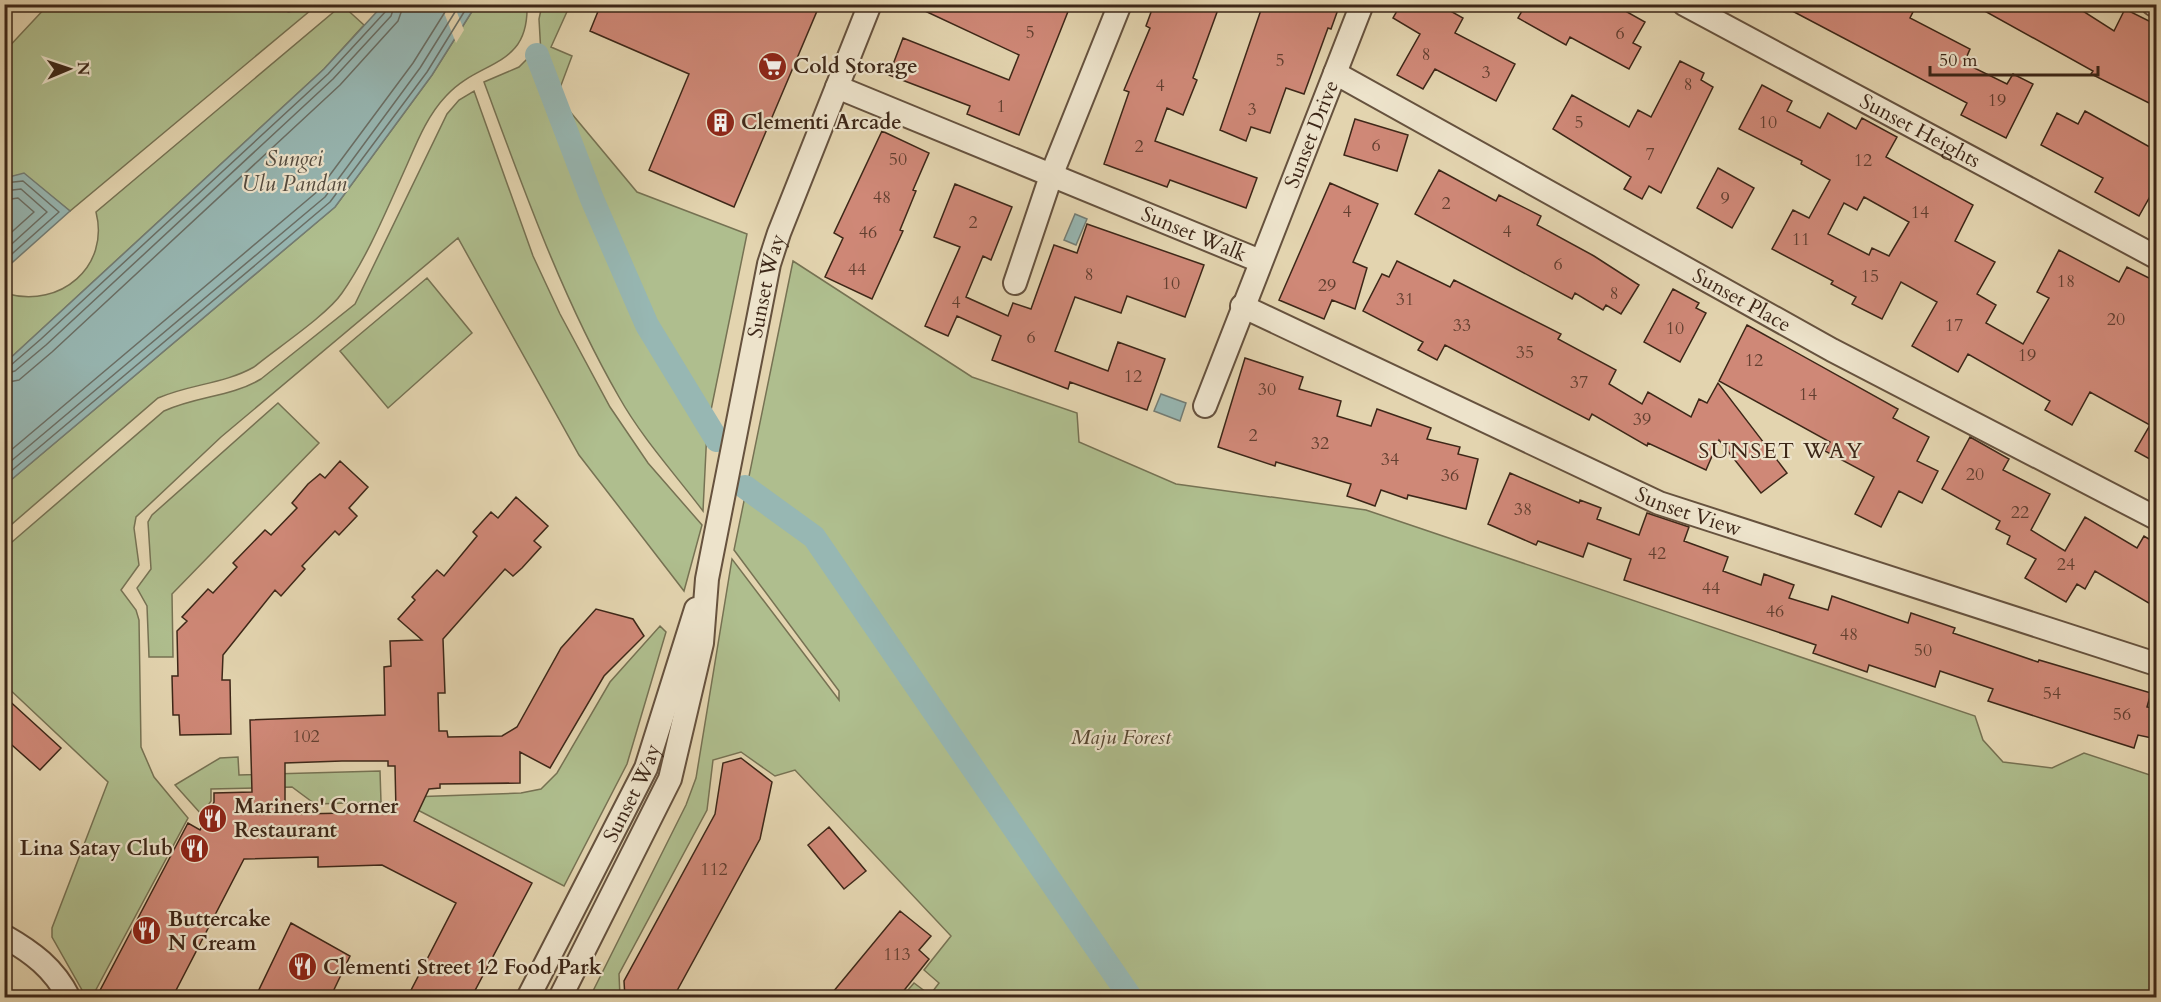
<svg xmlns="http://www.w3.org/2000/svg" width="2161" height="1002" viewBox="0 0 2161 1002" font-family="Cardo,serif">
	<rect width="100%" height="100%" fill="#e3d4af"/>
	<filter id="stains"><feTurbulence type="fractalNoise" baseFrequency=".00333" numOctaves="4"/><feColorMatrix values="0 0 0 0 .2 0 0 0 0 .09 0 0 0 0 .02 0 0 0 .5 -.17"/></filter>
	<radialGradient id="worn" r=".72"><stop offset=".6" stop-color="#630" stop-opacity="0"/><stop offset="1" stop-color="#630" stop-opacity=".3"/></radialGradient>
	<path fill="#afbe8e" stroke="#767253" stroke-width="1.5" d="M 48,5 L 317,5 L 70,211 L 24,174 L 5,178 L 4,52 Z
		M 342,5 L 364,25 L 324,69 L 5,363 L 5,297 L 8,294 C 60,308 110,267 96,212 Z
		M 476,5 L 527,5 C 529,69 479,59 446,96 C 427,116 417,142 406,167 C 387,209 368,256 342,293 C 327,315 277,348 254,367 C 224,384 190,384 158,398 L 5,530 L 5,485 L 335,207 L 432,75 Z
		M 542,5 L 570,5 L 551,47 L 572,56 L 557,96 L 637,192 L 747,234 L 709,420 L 650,322 L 595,199 L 541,54 L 539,19 Z
		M 531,55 L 587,201 L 644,328 L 707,430 L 703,511 C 675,474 642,438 619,397 C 562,298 524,190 484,82 L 519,67 Z
		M 474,91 L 533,256 L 560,314 L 610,407 L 648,463 L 702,525 L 684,591 L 579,455 L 458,238 L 221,437 L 136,517 L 134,528 L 139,565 L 121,590 L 136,610 L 139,620 L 141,747 L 154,777 L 188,818 L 92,997 L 86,997 L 52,937 L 52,928 L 108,782 L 5,685 L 5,548 L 164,411 C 196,396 231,397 261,379 L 355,304 L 447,114 L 459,100 Z
		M 793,261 L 972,377 L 1077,413 L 1079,442 L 1176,484 L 1366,510 L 1975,716 L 1983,740 L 2003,762 L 2052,768 L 2084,753 L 2156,777 L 2156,997 L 902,997 L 914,983 L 930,995 L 939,983 L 924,970 L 951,936 L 795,770 L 775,776 L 741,752 L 713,760 L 707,810 L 619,974 L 620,997 L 590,997 L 686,805 L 696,778 L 732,559 L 839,700 L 839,691 L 734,550 Z
		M 427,278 L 472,333 L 388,408 L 340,351 Z
		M 278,403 L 319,443 L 172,594 L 173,657 L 149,657 L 147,606 L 137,588 L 151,569 L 148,522 L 152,515 Z
		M 660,626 L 666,632 L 627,764 L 564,886 L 410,806 L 410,797 L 521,793 L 541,789 L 557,773 L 610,682 Z
		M 238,757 L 239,775 L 380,771 L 381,802 L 315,804 L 292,787 L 211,789 L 211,801 L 202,815 L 175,785 L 220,758 Z"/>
	<path fill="#97b7b3" stroke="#737d75" stroke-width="1.5" d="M 383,5 L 476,5 L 432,75 L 335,207 L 5,485 L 5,363 L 324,69 Z
		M 24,173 L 70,211 L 5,269 L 5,178 Z
		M 1075,214 L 1087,219 L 1076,245 L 1064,240 Z
		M 1161,394 L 1186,403 L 1180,421 L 1154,411 Z"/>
	<path fill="#e3d4af" d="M 441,5 L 454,5 L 464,30 L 456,43 Z"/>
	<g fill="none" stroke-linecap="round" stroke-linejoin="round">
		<path stroke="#6a6f66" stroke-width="1.5" d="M 4,183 L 23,181 L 59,212 L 4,261
			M 4,191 L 21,189 L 47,212 L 4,251
			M 4,200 L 18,198 L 34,212 L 4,239
			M 4,367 L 11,365 L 41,339 L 328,74 L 386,11 L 387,4
			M 4,374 L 15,371 L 46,345 L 333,79 L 391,16 L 395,4
			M 4,383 L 19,380 L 52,352 L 340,85 L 398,21 L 404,4
			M 4,456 L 318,191 L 413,63 L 450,4
			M 4,467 L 325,197 L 420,68 L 460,4
			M 4,477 L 330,202 L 427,72 L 469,4"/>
		<path stroke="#737d75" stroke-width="7" d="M 285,4 L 289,9"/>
		<path stroke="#97b7b3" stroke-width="24" d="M 537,55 L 592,199 L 647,325 L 717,440
			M 745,487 L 814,537 L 1131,998"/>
	</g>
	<path fill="#cf8877" stroke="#3d2718" stroke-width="1.5" fill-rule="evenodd" d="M 601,4 L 803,4 L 817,11 L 734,207 L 649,170 L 689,74 L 590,31 Z
		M 910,4 L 1071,4 L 1019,135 L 967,114 L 970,106 L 889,75 L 903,38 L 1009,80 L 1019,55 Z
		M 1154,4 L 1220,4 L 1193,78 L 1197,80 L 1183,115 L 1167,108 L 1155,141 L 1257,178 L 1246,208 L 1170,180 L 1167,187 L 1104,164 L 1129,92 L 1124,90 L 1150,28 L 1146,26 Z
		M 1263,4 L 1340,4 L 1331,29 L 1328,28 L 1304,94 L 1286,88 L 1270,133 L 1251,127 L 1246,141 L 1220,130 Z
		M 1401,4 L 1438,4 L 1463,18 L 1455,33 L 1515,64 L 1496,101 L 1435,69 L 1423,89 L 1397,75 L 1420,34 L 1393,18 Z
		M 1526,4 L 1613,4 L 1645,22 L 1633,43 L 1641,47 L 1629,69 L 1570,37 L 1566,45 L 1518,18 Z
		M 1779,4 L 1917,4 L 1910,18 L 1970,49 L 1964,63 L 2007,84 L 2013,74 L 2033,84 L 2006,138 L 1961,115 L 1967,103 Z
		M 1972,4 L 2072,4 L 2114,31 L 2125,9 L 2157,25 L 2157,107 L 2091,74 L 2093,71 Z
		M 1680,61 L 1704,73 L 1701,80 L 1713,87 L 1661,193 L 1649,186 L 1642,199 L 1624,189 L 1631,177 L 1553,129 L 1572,95 L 1629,127 L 1638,110 L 1651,117 Z
		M 1762,85 L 1792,101 L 1787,111 L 1820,128 L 1828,113 L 1856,129 L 1862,118 L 1897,137 L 1886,157 L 1973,205 L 1955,241 L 1995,262 L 1977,294 L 1996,305 L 1986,323 L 2023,344 L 2049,298 L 2037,292 L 2059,250 L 2119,282 L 2127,267 L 2157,282 L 2157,463 L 2135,451 L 2150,425 L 2090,392 L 2072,425 L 2045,410 L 2050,401 L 1968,354 L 1958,372 L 1912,346 L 1937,302 L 1901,282 L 1882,319 L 1852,304 L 1856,297 L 1831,284 L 1833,281 L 1772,249 L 1793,210 L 1809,218 L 1830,180 L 1801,164 L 1802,161 L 1739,129 ZM 1864,197 L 1909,222 L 1889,256 L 1872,248 L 1869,255 L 1828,234 L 1844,203 L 1857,210 Z
		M 2085,111 L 2157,151 L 2157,184 L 2139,216 L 2095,192 L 2103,178 L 2041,145 L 2057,113 L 2078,124 Z
		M 1355,119 L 1408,135 L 1397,171 L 1344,155 Z
		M 882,131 L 929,153 L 913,190 L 916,191 L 900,230 L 903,231 L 872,299 L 825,277 L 843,238 L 834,233 Z
		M 1718,168 L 1754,188 L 1732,228 L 1697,208 Z
		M 1439,170 L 1496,201 L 1499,195 L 1541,216 L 1537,225 L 1594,256 L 1639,285 L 1621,314 L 1606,305 L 1603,310 L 1575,293 L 1572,299 L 1415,214 Z
		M 1330,183 L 1378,204 L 1353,262 L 1367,268 L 1355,309 L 1332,300 L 1324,319 L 1279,300 Z
		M 955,184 L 1012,207 L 991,260 L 983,256 L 966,297 L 1008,316 L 1013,303 L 1031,309 L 1054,245 L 1077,253 L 1087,224 L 1204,265 L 1185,317 L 1127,296 L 1121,313 L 1075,297 L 1055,351 L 1108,371 L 1118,342 L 1165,359 L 1147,410 L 1070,382 L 1068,389 L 992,360 L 1001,336 L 957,316 L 948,336 L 925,326 L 960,247 L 934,237 Z
		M 1397,261 L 1450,287 L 1454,280 L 1561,334 L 1558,339 L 1616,370 L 1609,384 L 1642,404 L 1648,392 L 1691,417 L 1699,399 L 1707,403 L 1718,383 L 1787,473 L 1761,493 L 1719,440 L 1706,470 L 1648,443 L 1647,446 L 1592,414 L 1589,420 L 1445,345 L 1437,360 L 1418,350 L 1423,342 L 1363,311 L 1382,274 L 1389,277 Z
		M 1673,289 L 1699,303 L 1696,308 L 1706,313 L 1680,362 L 1644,342 Z
		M 1747,325 L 1898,409 L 1893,418 L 1929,437 L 1917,461 L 1938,471 L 1922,503 L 1899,491 L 1881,527 L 1855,514 L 1874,477 L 1825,451 L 1830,442 L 1719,381 Z
		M 1245,358 L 1303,377 L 1299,389 L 1341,401 L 1337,416 L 1371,426 L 1377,409 L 1431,428 L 1427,439 L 1460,447 L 1458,454 L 1478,459 L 1466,509 L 1408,495 L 1407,499 L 1381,490 L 1375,506 L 1347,496 L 1351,484 L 1276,462 L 1275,466 L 1218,447 Z
		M 1970,437 L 2009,459 L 2003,470 L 2050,494 L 2031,530 L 2065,551 L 2085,517 L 2137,548 L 2144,536 L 2157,544 L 2157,608 L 2095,571 L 2085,589 L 2077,584 L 2066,602 L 2025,578 L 2036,559 L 2007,544 L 2010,536 L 1996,529 L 2000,521 L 1942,489 Z
		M 340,461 L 368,487 L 349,508 L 357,516 L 339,535 L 335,531 L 302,566 L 305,569 L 281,596 L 275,590 L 223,655 L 222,680 L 230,680 L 231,734 L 180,735 L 179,715 L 173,715 L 172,676 L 178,676 L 177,631 L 187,621 L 182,617 L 208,589 L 213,593 L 237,567 L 233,563 L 265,530 L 271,535 L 297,508 L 292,503 L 308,484 L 320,474 L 325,478 Z
		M 1510,473 L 1579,503 L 1580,500 L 1601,508 L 1597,519 L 1639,535 L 1647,513 L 1689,527 L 1684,541 L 1728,557 L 1723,571 L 1761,585 L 1764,574 L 1794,585 L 1789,598 L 1828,610 L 1832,596 L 1908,623 L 1911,613 L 1955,628 L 1953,633 L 2038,662 L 2039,660 L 2151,693 L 2147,707 L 2157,709 L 2157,739 L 2138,735 L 2134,748 L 2093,735 L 1988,701 L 1993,689 L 1940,671 L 1935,687 L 1869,665 L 1867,672 L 1813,653 L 1816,645 L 1624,580 L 1631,559 L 1588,543 L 1583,557 L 1538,541 L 1536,545 L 1488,524 Z
		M 516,497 L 548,526 L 534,541 L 541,547 L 522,568 L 513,576 L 505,569 L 443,639 L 445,693 L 438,693 L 439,731 L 447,731 L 448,737 L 502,736 L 517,727 L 561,648 L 596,609 L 633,619 L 644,636 L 604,676 L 550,768 L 520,752 L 520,783 L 440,784 L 440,788 L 429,789 L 414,821 L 532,883 L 471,998 L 407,998 L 456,903 L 382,865 L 318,867 L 318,857 L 244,859 L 172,998 L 96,998 L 188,823 L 200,830 L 214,802 L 214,793 L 252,792 L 250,720 L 385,715 L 384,667 L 391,666 L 390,641 L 422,640 L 398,619 L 415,600 L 412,597 L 437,570 L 444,576 L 477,536 L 473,532 L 491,512 L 498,518 ZM 342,761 L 388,761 L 388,766 L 395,766 L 396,812 L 299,814 L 289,805 L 285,805 L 285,763 Z
		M 4,696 L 61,748 L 40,770 L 4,738 Z
		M 741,758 L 772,782 L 760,839 L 673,998 L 625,998 L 624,981 L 715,814 L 723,763 Z
		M 829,827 L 866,871 L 844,889 L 808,845 Z
		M 900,911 L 931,936 L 919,950 L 929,959 L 898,998 L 828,998 Z
		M 291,923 L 350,956 L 330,998 L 255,998 Z"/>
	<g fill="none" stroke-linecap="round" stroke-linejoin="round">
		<defs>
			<g id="minor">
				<path id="s1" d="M 1684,4 L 2156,257"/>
				<path d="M 2153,4 L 2156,6"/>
				<path id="s2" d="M 1335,73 L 1832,350 L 2156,518"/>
				<path id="s3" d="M 837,87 L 1260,261"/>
				<path d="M 1015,283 L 1051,176 L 1120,4"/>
				<path id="s4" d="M 1242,306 L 1659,503 L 2156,664"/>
				<path id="s5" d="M 1205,406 L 1362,4"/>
				<path d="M 4,936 C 32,952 54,968 69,998"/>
				<path id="s6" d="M 528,998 L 646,768 L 696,609"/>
				<path id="s7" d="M 560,998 L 670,779 L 702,643 L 707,579 L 769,264 L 779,233 L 870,4"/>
			</g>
		</defs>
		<use href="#minor" stroke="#66523e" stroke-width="26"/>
		<use href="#minor" stroke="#ede3cb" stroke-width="22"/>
	</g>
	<defs>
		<symbol id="supermarket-disc" viewBox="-11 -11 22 22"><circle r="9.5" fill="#8f2418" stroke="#ede3cb"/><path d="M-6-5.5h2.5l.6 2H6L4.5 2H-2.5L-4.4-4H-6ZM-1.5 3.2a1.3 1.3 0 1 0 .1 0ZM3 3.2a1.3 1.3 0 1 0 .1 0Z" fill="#fff"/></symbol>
		<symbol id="building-disc" viewBox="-11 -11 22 22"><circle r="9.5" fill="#8f2418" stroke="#ede3cb"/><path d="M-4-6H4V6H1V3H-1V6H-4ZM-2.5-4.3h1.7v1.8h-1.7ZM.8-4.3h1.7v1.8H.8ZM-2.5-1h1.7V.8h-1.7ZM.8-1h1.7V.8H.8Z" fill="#fff"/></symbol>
		<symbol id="restaurant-disc" viewBox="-11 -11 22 22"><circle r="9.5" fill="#8f2418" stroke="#ede3cb"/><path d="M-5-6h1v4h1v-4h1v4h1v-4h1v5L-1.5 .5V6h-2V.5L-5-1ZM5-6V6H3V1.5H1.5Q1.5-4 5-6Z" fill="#fff"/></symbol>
	</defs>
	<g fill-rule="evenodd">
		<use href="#supermarket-disc" x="756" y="50" width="33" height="33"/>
		<use href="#building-disc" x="704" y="106" width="33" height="33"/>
		<use href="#restaurant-disc" x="196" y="802" width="33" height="33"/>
		<use href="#restaurant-disc" x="178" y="832" width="33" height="33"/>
		<use href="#restaurant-disc" x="130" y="914" width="33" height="33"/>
		<use href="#restaurant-disc" x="286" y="950" width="33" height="33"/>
	</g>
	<g text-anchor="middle" stroke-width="4.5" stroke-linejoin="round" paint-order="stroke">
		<g font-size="18" fill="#623f30">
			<text x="1030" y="38">5</text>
			<text x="1620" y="39">6</text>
			<text x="1426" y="60">8</text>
			<text x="1280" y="66">5</text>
			<text x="1486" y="78">3</text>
			<text x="1688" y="90">8</text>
			<text x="1160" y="91">4</text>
			<text x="1997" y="106">19</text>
			<text x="1001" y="112">1</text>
			<text x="1252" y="115">3</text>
			<text x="1579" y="128">5</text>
			<text x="1768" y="128">10</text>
			<text x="1376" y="151">6</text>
			<text x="1139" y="152">2</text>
			<text x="1650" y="160">7</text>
			<text x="898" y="165">50</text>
			<text x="1863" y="166">12</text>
			<text x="882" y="203">48</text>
			<text x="1725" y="204">9</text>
			<text x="1446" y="209">2</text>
			<text x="1347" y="217">4</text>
			<text x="1920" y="218">14</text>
			<text x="973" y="228">2</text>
			<text x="1507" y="237">4</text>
			<text x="868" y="238">46</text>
			<text x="1801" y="245">11</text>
			<text x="1558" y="270">6</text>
			<text x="857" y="275">44</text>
			<text x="1089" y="280">8</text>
			<text x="1870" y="282">15</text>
			<text x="2066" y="287">18</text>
			<text x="1171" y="289">10</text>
			<text x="1327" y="291">29</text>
			<text x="1614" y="299">8</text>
			<text x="1405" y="305">31</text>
			<text x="956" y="308">4</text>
			<text x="2116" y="325">20</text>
			<text x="1462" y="331">33</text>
			<text x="1954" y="331">17</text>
			<text x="1675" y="334">10</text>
			<text x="1031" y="343">6</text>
			<text x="1525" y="358">35</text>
			<text x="2027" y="361">19</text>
			<text x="1754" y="366">12</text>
			<text x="1133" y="382">12</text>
			<text x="1579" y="388">37</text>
			<text x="1267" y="395">30</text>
			<text x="1808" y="400">14</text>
			<text x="1642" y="425">39</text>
			<text x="1253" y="441">2</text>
			<text x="1320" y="449">32</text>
			<text x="1390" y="465">34</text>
			<text x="1975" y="480">20</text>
			<text x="1450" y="481">36</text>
			<text x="1523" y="515">38</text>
			<text x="2020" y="518">22</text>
			<text x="1657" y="559">42</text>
			<text x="2066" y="570">24</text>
			<text x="1711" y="594">44</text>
			<text x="1775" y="617">46</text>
			<text x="1849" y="640">48</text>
			<text x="1923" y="656">50</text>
			<text x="2052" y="699">54</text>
			<text x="2122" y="720">56</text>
			<text x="306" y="742">102</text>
			<text x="714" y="875">112</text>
			<text x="897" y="960">113</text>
		</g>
		<g font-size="21" font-weight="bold" fill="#3d2718" stroke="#ede3cb" text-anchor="start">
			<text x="793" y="73">Cold Storage</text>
			<text x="741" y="129">Clementi Arcade</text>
			<text x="234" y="813">Mariners' Corner<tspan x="234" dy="24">Restaurant</tspan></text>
			<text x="173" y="855" text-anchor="end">Lina Satay Club</text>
			<text x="168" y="926">Buttercake<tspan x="168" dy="24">N Cream</tspan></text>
			<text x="323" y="974">Clementi Street 12 Food Park</text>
		</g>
		<g font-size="21" fill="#3d2718" stroke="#ede3cb">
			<text dy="7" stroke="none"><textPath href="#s1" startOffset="268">Sunset Heights</textPath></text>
			<text dy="7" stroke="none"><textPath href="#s5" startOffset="292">Sunset Drive</textPath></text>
			<text dy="7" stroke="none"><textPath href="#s3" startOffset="386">Sunset Walk</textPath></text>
			<text dy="7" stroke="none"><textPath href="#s7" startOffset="748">Sunset Way</textPath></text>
			<text dy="7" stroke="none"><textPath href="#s2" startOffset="466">Sunset Place</textPath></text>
			<text dy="7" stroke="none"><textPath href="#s4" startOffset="492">Sunset View</textPath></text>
			<text dy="7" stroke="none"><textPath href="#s6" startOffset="230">Sunset Way</textPath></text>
		</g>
		<g font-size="21" font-style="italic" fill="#544530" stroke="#ede3cb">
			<text x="1121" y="744">Maju Forest</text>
		</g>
		<g font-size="22" font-style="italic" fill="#544b3f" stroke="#ede3cb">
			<text x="294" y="166">Sungei<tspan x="294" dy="25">Ulu Pandan</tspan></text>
		</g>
		<g font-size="22" letter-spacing="1.5" fill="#3d2718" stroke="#ede3cb">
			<text x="1781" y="458">SUNSET WAY</text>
		</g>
	</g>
	<rect width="2161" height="1002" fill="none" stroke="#e3d4af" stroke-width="24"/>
	<rect x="6" y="6" width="2149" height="990" fill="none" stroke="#3d2718" stroke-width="3"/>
	<rect x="12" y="12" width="2137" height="978" fill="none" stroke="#3d2718" stroke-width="1.5"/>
	<g transform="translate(69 69) rotate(88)" stroke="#ede3cb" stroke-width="4.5" paint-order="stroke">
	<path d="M0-4.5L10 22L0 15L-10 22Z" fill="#3d2718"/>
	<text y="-9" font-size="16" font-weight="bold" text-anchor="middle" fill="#3d2718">N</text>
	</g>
	<path d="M1930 66v9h168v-9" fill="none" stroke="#3d2718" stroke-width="3"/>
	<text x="1939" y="66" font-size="18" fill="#3d2718" stroke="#ede3cb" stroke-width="4.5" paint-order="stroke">50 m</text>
	<rect width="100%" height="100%" filter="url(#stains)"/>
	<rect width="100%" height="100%" fill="url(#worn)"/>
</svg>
